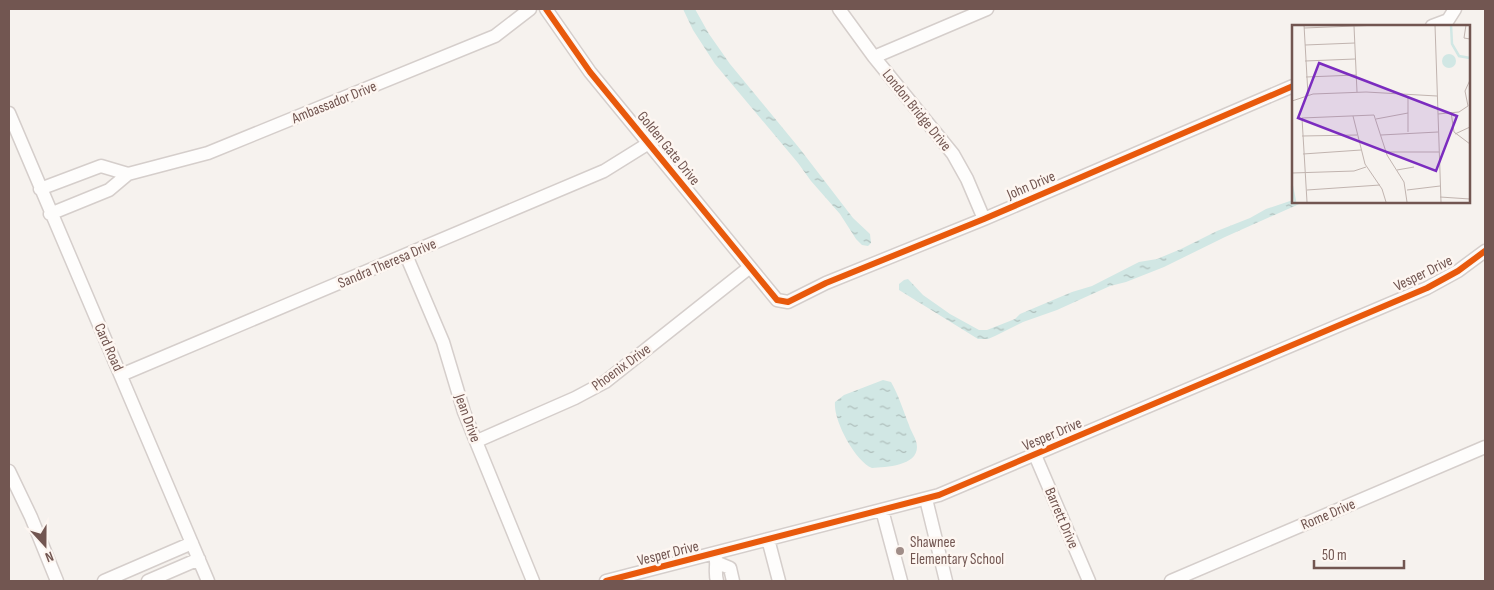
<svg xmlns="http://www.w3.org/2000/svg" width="1494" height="590" viewBox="0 0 1494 590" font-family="'Sofia Sans Condensed',sans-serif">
	<defs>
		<pattern id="water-ripples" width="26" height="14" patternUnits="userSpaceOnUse" patternTransform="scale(1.25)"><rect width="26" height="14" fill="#d1e7e4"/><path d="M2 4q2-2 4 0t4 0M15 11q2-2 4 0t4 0" fill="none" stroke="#aebebb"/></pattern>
	</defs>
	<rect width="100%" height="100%" fill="#f6f2ee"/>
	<path fill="url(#water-ripples)" d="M 683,9 L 695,9 L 709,34 L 730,64 L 800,149 L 853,218 L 870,234 L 871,243 L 868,246 L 862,245 L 856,239 L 840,214 L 811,181 L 798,163 L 715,64 L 693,30 Z
		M 1293,200 L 1293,201 L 1306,201 L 1225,237 L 1164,267 L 1126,282 L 1110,286 L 1057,310 L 1023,322 L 995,336 L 988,339 L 978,339 L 899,290 L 899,284 L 904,280 L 908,279 L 923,295 L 950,314 L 979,330 L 987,330 L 1015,319 L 1020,314 L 1072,292 L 1092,286 L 1139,262 L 1157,259 L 1181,249 L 1217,231 L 1250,218 L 1266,209 Z
		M 883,380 L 891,382 C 899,396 903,410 909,425 C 911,432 917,439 917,447 C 917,466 886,467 872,468 C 855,461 833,420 835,402 L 844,395 Z"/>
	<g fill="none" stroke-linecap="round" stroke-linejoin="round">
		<defs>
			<path id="minor" d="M 546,9 L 590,72 L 777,300 L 788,302 L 826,283 L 984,219 L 1293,86
				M 839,9 L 874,57 L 953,154 L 967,179 L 984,219
				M 1432,26 L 1448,20 L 1455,9
				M 874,57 L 987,9
				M 9,113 L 208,581
				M 40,189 L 101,166 L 128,174
				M 50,214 L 109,190 L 128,174 L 208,153 L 495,36 L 530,9
				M 406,255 L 443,342 L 464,412 L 533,581
				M 121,375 L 604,171 L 649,143
				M 477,441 L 575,398 L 605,382 L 750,267
				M 1035,455 L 1089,581
				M 9,471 L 31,517 L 57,581
				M 926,499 L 946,581
				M 882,510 L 901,581
				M 768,539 L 779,581
				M 715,553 C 718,564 714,571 717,581
				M 718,563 L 730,568 L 733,581
				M 104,581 L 192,543
				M 148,581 L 199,559
				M 606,581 L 939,495 L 1427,288 L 1458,271 L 1485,251
				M 1171,581 L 1485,447"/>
		</defs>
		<use href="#minor" stroke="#d5cecb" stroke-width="15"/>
		<use href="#minor" stroke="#fefdfc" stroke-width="12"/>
		<defs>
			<path id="cycleway" d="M 546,9 L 590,72 L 777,300 L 788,302 L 826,283 L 984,219 L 1293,86
				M 606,581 L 939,495 L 1427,288 L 1458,271 L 1485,251"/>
		</defs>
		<use href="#cycleway" stroke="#fdf6f1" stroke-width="9"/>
		<use href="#cycleway" stroke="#e8590c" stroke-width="6"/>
	</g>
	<circle fill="#a08d88" stroke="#fdf6f1" stroke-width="2" cx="900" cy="551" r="5"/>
	<g text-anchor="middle" stroke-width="5" stroke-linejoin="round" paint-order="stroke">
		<g font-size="15" fill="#725651" stroke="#fdf6f1">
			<text transform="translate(334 102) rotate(-22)" y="5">Ambassador Drive</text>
			<text transform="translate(917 110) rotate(51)" y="5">London Bridge Drive</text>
			<text transform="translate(669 148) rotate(51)" y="5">Golden Gate Drive</text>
			<text transform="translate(1031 185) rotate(-23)" y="5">John Drive</text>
			<text transform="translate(387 263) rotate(-23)" y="5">Sandra Theresa Drive</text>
			<text transform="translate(1423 273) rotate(-26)" y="5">Vesper Drive</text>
			<text transform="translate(109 347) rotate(66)" y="5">Card Road</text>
			<text transform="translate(621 367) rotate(-36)" y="5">Phoenix Drive</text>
			<text transform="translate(468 418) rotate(70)" y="5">Jean Drive</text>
			<text transform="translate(1052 434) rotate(-23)" y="5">Vesper Drive</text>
			<text transform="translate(1328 514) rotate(-23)" y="5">Rome Drive</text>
			<text transform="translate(1062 518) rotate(67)" y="5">Barrett Drive</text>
			<text transform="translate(668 553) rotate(-14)" y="5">Vesper Drive</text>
		</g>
		<g font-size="15" fill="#725651" stroke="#fdf6f1" text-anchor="start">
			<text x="910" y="547">Shawnee<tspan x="910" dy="17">Elementary School</tspan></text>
		</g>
	</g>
	<g transform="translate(1292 25)">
		<rect width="178" height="178" fill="#f6f2ee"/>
		<path d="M150 36a7 7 0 1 1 14 0a7 7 0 1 1-14 0Z" fill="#d1e7e4"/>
		<path fill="none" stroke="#d1e7e4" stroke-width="2.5" d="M 159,0 L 160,19 L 167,31 L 178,33M 0,161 L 3,177"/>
		<path fill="none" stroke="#c1b4af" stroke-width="1" d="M 12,0 L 16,70M 143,0 L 149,177M 174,0 L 172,13 L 178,14M 62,1 L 65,67M 12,3 L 88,0M 13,20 L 63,18M 13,36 L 63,34M 14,52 L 64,50M 116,71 L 116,107M 0,76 L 21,69 L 74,67 L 145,71M 176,81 L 173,66 L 178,55M 159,87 L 162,107 L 178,119M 146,89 L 167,87 L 176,81M 61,91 L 73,139 L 90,164 L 94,177M 84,94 L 116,88M 163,109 L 178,102M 89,110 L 146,107M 10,111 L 65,110M 94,127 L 147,127M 11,129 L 69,125M 105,145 L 122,142M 0,148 L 62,146 L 74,142M 15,165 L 88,160M 115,165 L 148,161M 148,172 L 178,174M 15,177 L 10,93 L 82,90 L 95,130 L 112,157 L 115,177"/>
		<path fill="#7b2cbf" fill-opacity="0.15" stroke="#7b2cbf" stroke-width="2.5" d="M 27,38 L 165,91 L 144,146 L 6,93 Z"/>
		<rect width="178" height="178" fill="none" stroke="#725651" stroke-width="2.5"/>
	</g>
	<rect width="1494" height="590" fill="none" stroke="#725651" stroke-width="20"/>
	<g transform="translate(45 545) rotate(159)" stroke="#fdf6f1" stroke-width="4" paint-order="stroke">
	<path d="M0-4L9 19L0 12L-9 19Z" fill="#725651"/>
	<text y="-8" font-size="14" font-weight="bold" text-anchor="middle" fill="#725651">N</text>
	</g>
	<path d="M1314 560v8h90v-8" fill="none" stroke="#725651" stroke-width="2.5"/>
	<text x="1322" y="560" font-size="15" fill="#725651" stroke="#fdf6f1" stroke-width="4" paint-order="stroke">50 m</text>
</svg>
